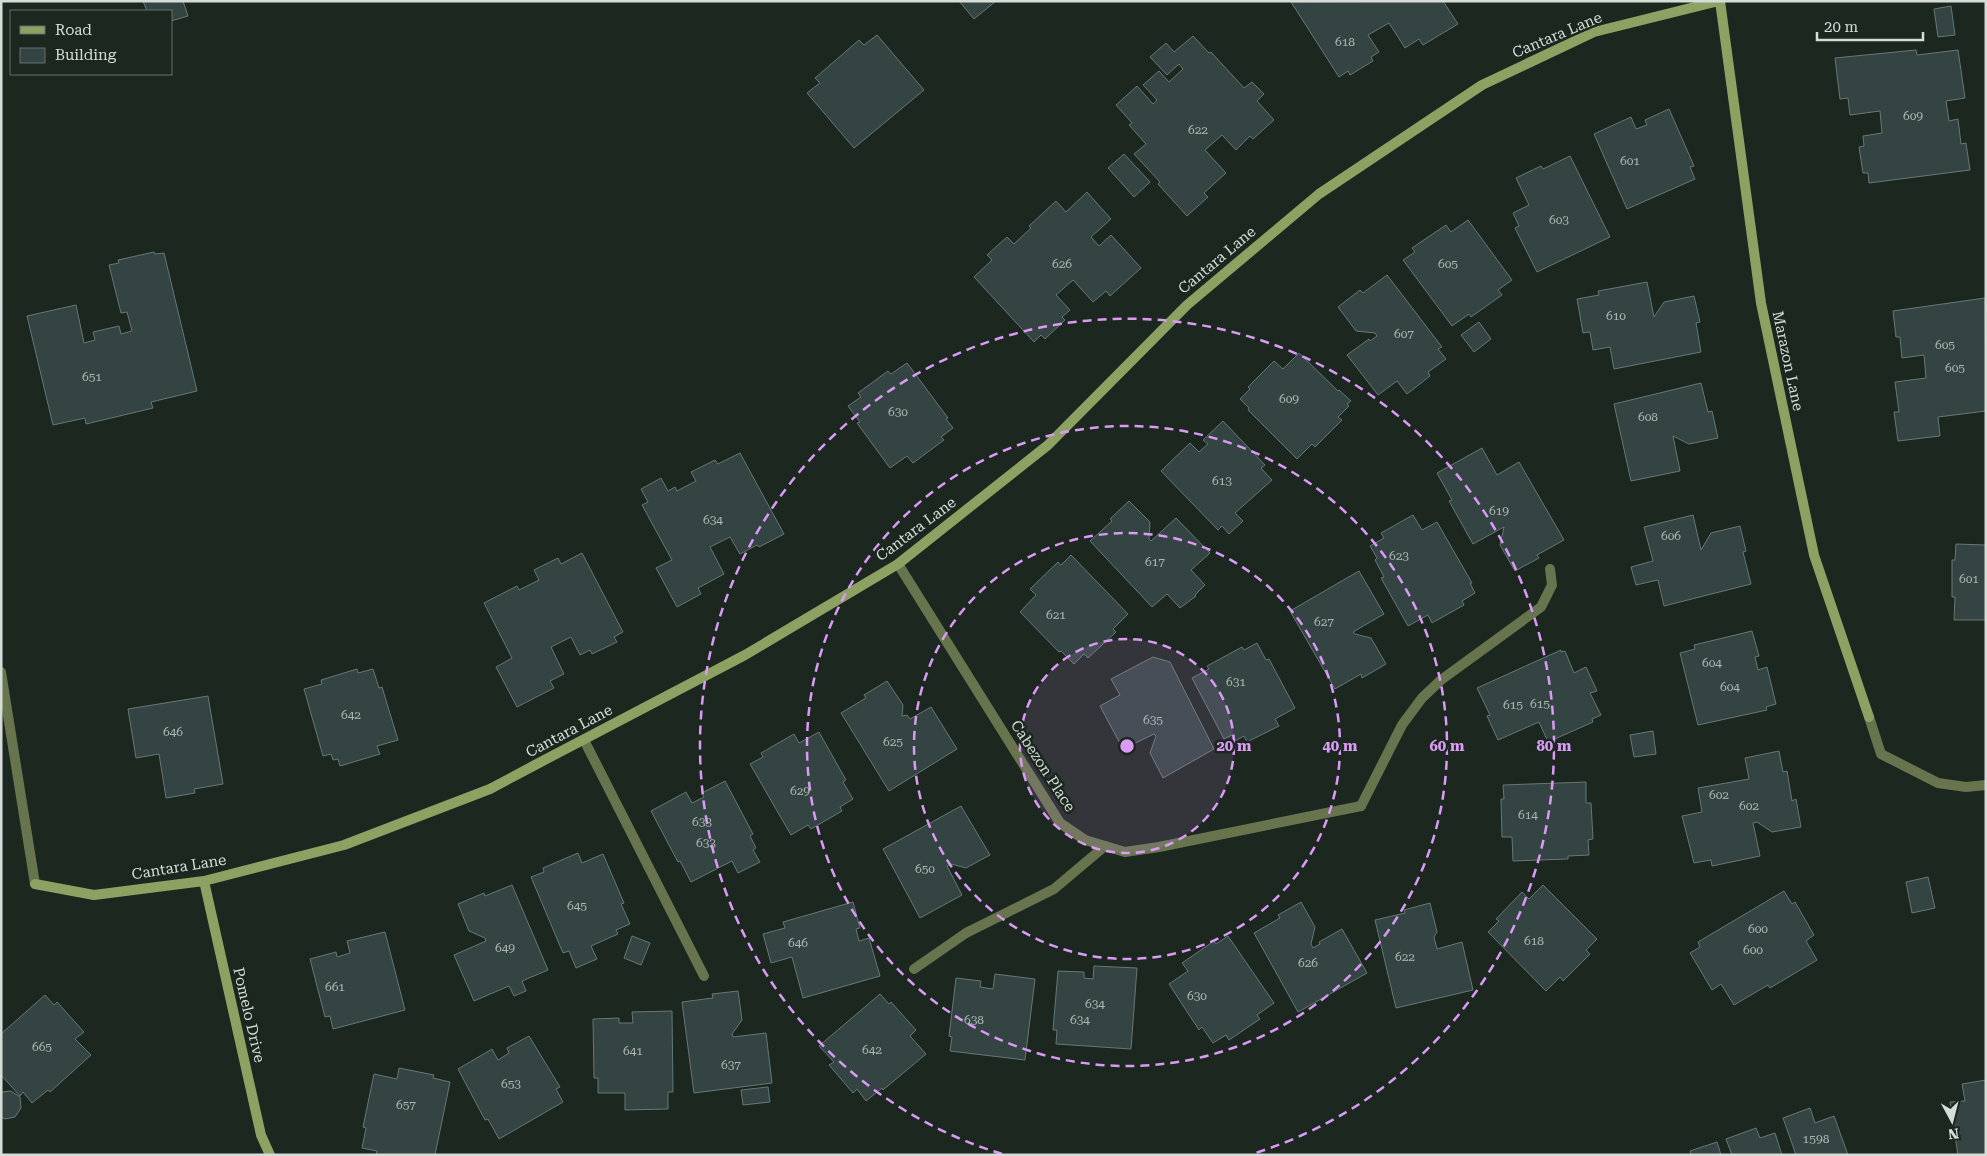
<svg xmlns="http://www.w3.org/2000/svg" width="1987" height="1156" viewBox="0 0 1987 1156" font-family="'Roboto Serif',serif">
	<rect width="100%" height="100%" fill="#1c2720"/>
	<path fill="#344442" stroke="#667876" d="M 143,1 L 183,1 L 188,16 L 171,21 L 171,11 L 147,11 Z
		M 959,1 L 996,1 L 974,19 Z
		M 1443,1 L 1458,24 L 1423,45 L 1419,39 L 1405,48 L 1389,23 L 1368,35 L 1379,52 L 1371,57 L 1373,61 L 1350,75 L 1348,71 L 1339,77 L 1291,2 Z
		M 1951,6 L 1955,35 L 1938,37 L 1934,9 Z
		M 877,35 L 924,90 L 854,148 L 807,93 L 820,83 L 815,78 L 859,40 L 864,45 Z
		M 1193,36 L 1209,53 L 1211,52 L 1244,88 L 1252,82 L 1264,94 L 1257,101 L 1274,120 L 1253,139 L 1250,136 L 1236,150 L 1222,135 L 1205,150 L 1226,173 L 1204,193 L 1208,197 L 1187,216 L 1158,184 L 1160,182 L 1134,154 L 1146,144 L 1129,125 L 1132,123 L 1116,105 L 1137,86 L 1153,104 L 1157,100 L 1143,85 L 1159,71 L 1169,82 L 1183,69 L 1179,64 L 1167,75 L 1150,57 L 1166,43 L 1174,52 Z
		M 1916,50 L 1917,55 L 1958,50 L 1965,98 L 1946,101 L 1949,121 L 1958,119 L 1961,144 L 1966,143 L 1970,170 L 1869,183 L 1868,173 L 1863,173 L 1859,147 L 1864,146 L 1863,136 L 1882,133 L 1880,111 L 1850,115 L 1848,98 L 1840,99 L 1835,58 Z
		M 1669,109 L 1694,166 L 1690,167 L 1695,179 L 1627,209 L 1594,134 L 1631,117 L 1636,129 L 1647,125 L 1645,120 Z
		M 1124,154 L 1150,182 L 1134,197 L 1108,168 Z
		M 1570,156 L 1610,237 L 1537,272 L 1515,228 L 1519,226 L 1513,213 L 1529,205 L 1516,178 L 1541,166 L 1543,169 Z
		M 1087,192 L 1111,219 L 1091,237 L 1099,246 L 1111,235 L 1141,268 L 1110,296 L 1106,291 L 1093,302 L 1073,280 L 1056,295 L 1070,310 L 1062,317 L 1065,320 L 1045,339 L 1041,335 L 1034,342 L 974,277 L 992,260 L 987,255 L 1007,237 L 1014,244 L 1031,228 L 1029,226 L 1056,201 L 1066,212 Z
		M 1468,220 L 1512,280 L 1498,290 L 1502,295 L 1471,317 L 1469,314 L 1452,326 L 1403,260 L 1415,252 L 1412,248 L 1446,225 L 1451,232 Z
		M 154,252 L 155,254 L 164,253 L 197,391 L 151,402 L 153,408 L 86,424 L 85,418 L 53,425 L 27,316 L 76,305 L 84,343 L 95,340 L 93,332 L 119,326 L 121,334 L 132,331 L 127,312 L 121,313 L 109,265 L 119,263 L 118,260 Z
		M 1387,275 L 1442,347 L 1438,349 L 1446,359 L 1428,372 L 1430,376 L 1407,394 L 1397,381 L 1378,395 L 1347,355 L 1369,339 L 1370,341 L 1377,336 L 1375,333 L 1356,331 L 1338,307 L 1360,290 L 1363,293 Z
		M 1647,282 L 1654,317 L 1664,302 L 1694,296 L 1700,322 L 1696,323 L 1701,352 L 1614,369 L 1610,347 L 1593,350 L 1590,332 L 1583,333 L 1577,299 L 1599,295 L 1598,291 Z
		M 1985,298 L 1986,411 L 1938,417 L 1940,436 L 1898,441 L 1894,412 L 1899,412 L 1895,382 L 1926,378 L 1924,355 L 1902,358 L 1900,337 L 1896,337 L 1893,311 Z
		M 1479,322 L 1491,339 L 1474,352 L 1461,335 Z
		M 1299,353 L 1338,391 L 1339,390 L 1351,401 L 1347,404 L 1349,406 L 1338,417 L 1342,420 L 1315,447 L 1312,444 L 1297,459 L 1248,410 L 1249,408 L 1240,399 L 1250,389 L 1248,387 L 1274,361 L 1283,369 Z
		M 907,363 L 948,418 L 946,419 L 953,428 L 941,437 L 944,440 L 913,463 L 907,456 L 890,468 L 857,423 L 860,422 L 848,406 L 861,397 L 858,393 L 888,371 L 891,374 Z
		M 1701,383 L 1708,412 L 1712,411 L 1718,438 L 1689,444 L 1673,436 L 1680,471 L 1631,481 L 1614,404 Z
		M 1223,421 L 1265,465 L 1261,468 L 1272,480 L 1235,513 L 1243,521 L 1229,534 L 1222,526 L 1218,530 L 1161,471 L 1190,443 L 1199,452 L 1208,444 L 1203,440 Z
		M 1482,448 L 1497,475 L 1519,462 L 1564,540 L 1537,555 L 1539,558 L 1515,571 L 1500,545 L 1504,527 L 1473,544 L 1449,501 L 1452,500 L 1437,473 Z
		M 740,453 L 784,534 L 759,547 L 757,545 L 740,554 L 730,537 L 710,547 L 724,574 L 698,588 L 701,594 L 677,607 L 656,568 L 672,560 L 642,505 L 648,502 L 641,489 L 661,478 L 668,491 L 675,487 L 677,491 L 696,481 L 691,472 L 715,460 L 718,464 Z
		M 1129,501 L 1150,522 L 1149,539 L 1151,541 L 1176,518 L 1210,553 L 1191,570 L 1205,585 L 1195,595 L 1196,596 L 1180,608 L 1167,594 L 1152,607 L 1090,541 L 1112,521 L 1110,519 Z
		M 1413,515 L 1422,530 L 1437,522 L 1472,583 L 1470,583 L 1475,593 L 1462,601 L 1464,605 L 1432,623 L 1428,615 L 1408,626 L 1381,578 L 1384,577 L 1375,560 L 1377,558 L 1370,546 L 1384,538 L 1381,533 Z
		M 1693,515 L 1701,550 L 1711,533 L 1740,526 L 1746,551 L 1743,552 L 1751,584 L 1664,606 L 1658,580 L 1636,585 L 1631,567 L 1653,561 L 1644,527 Z
		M 1956,544 L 1986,545 L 1986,620 L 1954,620 L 1955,597 L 1952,597 L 1952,560 L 1955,560 Z
		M 582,553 L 623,632 L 614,637 L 617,642 L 592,654 L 590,650 L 580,655 L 571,637 L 551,647 L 564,674 L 550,681 L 554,688 L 517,707 L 496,667 L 512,658 L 484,603 L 517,586 L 519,590 L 539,580 L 534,570 L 558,558 L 561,564 Z
		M 1071,555 L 1128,614 L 1113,629 L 1116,632 L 1088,658 L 1084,654 L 1074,664 L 1061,651 L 1059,652 L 1020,612 L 1036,595 L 1030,589 L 1058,562 L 1061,565 Z
		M 1359,571 L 1384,614 L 1353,632 L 1355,634 L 1371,638 L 1386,664 L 1362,678 L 1361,674 L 1335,689 L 1290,611 Z
		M 1752,631 L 1759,656 L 1755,657 L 1758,670 L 1767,667 L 1776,704 L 1766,707 L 1767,710 L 1698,725 L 1680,653 L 1695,649 L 1694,645 Z
		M 1257,643 L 1266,660 L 1269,659 L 1295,708 L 1275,719 L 1279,726 L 1247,742 L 1244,736 L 1235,741 L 1232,735 L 1224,739 L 1192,678 L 1209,669 L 1207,666 L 1242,647 L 1244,650 Z
		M 1561,650 L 1561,652 L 1565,651 L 1574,673 L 1586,667 L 1597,691 L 1590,693 L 1601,715 L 1592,719 L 1593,722 L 1548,742 L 1539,722 L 1498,740 L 1487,716 L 1490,715 L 1477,688 Z
		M 1153,657 L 1170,662 L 1214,749 L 1163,778 L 1150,753 L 1156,736 L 1154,734 L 1123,749 L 1100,706 L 1120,695 L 1111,679 Z
		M 357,669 L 358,673 L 373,669 L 379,688 L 382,687 L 398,740 L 377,746 L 380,754 L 340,766 L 338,759 L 333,760 L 331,754 L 323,756 L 304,689 L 322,684 L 321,680 Z
		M 887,681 L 903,705 L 902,716 L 907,715 L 910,719 L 931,707 L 957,749 L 889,791 L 841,713 L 866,698 L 864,695 Z
		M 208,696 L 223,784 L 194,789 L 195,793 L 166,798 L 159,754 L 136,758 L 128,709 Z
		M 1653,731 L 1656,754 L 1634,757 L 1630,735 Z
		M 819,732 L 846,780 L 843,782 L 853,799 L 840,807 L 842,811 L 811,829 L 808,825 L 791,835 L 750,764 L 763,757 L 761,753 L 794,734 L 799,743 Z
		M 1779,751 L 1783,772 L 1787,771 L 1792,801 L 1796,799 L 1801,827 L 1772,832 L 1757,822 L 1753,823 L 1760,856 L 1712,866 L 1711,860 L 1694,863 L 1682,816 L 1702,812 L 1698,788 L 1749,779 L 1745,758 Z
		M 725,781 L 753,834 L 750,836 L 756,848 L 753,850 L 760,862 L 738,873 L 732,861 L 691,882 L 680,861 L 678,862 L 651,811 L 686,792 L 692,803 L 704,797 L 702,793 Z
		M 1586,782 L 1586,803 L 1591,803 L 1593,839 L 1588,840 L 1589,855 L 1568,856 L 1568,859 L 1513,861 L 1512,837 L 1502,837 L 1501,799 L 1504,799 L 1503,785 Z
		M 961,806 L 990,855 L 966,868 L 951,864 L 947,866 L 962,895 L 920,918 L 883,849 Z
		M 578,853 L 582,863 L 603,854 L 624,903 L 621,904 L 630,924 L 616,930 L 618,934 L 591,946 L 597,959 L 576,968 L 569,951 L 563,953 L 531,877 L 544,872 L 543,868 Z
		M 1928,877 L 1935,908 L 1912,913 L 1906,882 Z
		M 512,885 L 548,970 L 522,981 L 526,991 L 514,996 L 509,986 L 474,1001 L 454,955 L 486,941 L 485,938 L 469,931 L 458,904 L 484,893 L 485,896 Z
		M 1543,885 L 1597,939 L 1586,950 L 1590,954 L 1563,981 L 1560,977 L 1546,991 L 1488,932 L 1499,921 L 1496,919 L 1522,892 L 1529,899 Z
		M 1784,891 L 1792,904 L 1795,902 L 1814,935 L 1806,941 L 1817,960 L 1770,988 L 1768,985 L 1734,1005 L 1721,984 L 1712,990 L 1690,953 L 1700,947 L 1698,942 Z
		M 853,902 L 860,928 L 856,929 L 859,941 L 869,938 L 880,976 L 803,998 L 792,957 L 771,963 L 763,934 L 785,928 L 783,922 Z
		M 1301,902 L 1315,927 L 1311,944 L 1313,948 L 1320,944 L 1319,942 L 1342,929 L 1367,973 L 1298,1012 L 1254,933 L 1280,918 L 1278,915 Z
		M 1430,903 L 1437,932 L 1434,937 L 1437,949 L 1462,942 L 1473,990 L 1396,1008 L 1375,920 L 1405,913 L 1404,910 Z
		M 385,932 L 405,1010 L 333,1029 L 330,1016 L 325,1017 L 310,959 L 336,952 L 337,957 L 350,953 L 347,941 Z
		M 632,936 L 650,943 L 641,965 L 624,958 Z
		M 1228,936 L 1274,1003 L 1257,1015 L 1260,1019 L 1229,1040 L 1226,1035 L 1213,1043 L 1202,1027 L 1199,1030 L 1169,984 L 1188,971 L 1182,963 L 1214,941 L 1216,944 Z
		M 1094,966 L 1137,968 L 1131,1049 L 1056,1044 L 1057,1030 L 1053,1030 L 1058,971 L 1084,972 L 1084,978 L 1093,979 Z
		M 995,974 L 1035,979 L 1025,1060 L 950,1051 L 952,1037 L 949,1036 L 956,978 L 981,981 L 980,987 L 993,989 Z
		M 738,991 L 742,1020 L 732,1034 L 733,1037 L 766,1033 L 772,1083 L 694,1093 L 682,1002 L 713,998 L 712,994 Z
		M 880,994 L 889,1004 L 891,1002 L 916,1030 L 910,1036 L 926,1054 L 883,1090 L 882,1088 L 866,1101 L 857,1089 L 853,1093 L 829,1065 L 834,1062 L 819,1046 Z
		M 45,995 L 54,1005 L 57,1002 L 84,1032 L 75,1039 L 91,1055 L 50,1092 L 48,1090 L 32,1103 L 23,1092 L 20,1096 L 1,1075 L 1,1034 Z
		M 672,1011 L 673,1092 L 668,1092 L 668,1109 L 625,1110 L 625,1093 L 598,1093 L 598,1078 L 594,1078 L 593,1019 L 619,1018 L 619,1023 L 633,1023 L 632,1012 Z
		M 529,1036 L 560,1087 L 556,1089 L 563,1102 L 499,1139 L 488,1119 L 485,1120 L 458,1069 L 492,1049 L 498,1060 L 509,1053 L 507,1048 Z
		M 399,1068 L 434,1075 L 433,1078 L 450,1082 L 435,1155 L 376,1155 L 377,1151 L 362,1148 L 366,1128 L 363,1127 L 374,1074 L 397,1079 Z
		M 1986,1080 L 1986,1155 L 1958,1155 L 1950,1102 L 1965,1101 L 1962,1084 Z
		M 768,1087 L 770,1102 L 743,1105 L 741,1090 Z
		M 11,1091 L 20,1097 L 21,1108 L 15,1117 L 5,1119 L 1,1117 L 1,1092 Z
		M 1810,1108 L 1815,1123 L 1834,1116 L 1848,1155 L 1796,1155 L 1783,1118 Z
		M 1756,1128 L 1760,1138 L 1775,1133 L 1782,1155 L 1732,1155 L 1726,1139 Z
		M 1717,1142 L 1721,1155 L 1691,1155 L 1690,1151 Z"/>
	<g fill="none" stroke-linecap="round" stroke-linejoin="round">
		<path stroke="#67744d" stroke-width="10" d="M 1,672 L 35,884
			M 584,740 L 704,976
			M 1361,806 L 1402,725 L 1422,698 L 1441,680 L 1541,607 L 1552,585 L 1550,569
			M 914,969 L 966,933 L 1054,889 L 1105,846"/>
		<path stroke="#67744d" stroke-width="10" d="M 898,564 L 1060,823 L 1085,840 L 1125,852 L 1159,847 L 1361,806
			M 1869,717 L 1881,754 L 1938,783 L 1966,787 L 1986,785"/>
		<path stroke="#8da262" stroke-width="10" d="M 1720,1 L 1761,303 L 1814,555 L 1869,717
			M 204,881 L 261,1135 L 270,1155
			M 35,884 L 94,895 L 204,881 L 344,845 L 490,789 L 535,765 L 745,655 L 898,564 L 1048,445 L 1187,305 L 1319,194 L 1482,85 L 1594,32 L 1719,1"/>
	</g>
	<circle cx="1127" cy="746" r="107" fill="#da9af6" fill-opacity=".12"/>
	<g fill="none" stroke="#da9af6" stroke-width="2.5" stroke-dasharray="9 6">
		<circle cx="1127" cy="746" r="107"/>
		<circle cx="1127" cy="746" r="213"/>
		<circle cx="1127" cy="746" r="320"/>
		<path d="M1002 1154A427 427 0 1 1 1252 1154"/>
	</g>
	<g text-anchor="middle" stroke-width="5" stroke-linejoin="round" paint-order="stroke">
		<g font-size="12" fill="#aeb7b2">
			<text x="1345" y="46">618</text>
			<text x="1913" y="120">609</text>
			<text x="1198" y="134">622</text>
			<text x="1630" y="165">601</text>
			<text x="1559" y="224">603</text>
			<text x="1062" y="268">626</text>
			<text x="1448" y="268">605</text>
			<text x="1616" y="320">610</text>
			<text x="1404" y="338">607</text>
			<text x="1945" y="349">605</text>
			<text x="1955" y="372">605</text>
			<text x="92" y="381">651</text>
			<text x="1289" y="403">609</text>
			<text x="898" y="416">630</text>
			<text x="1648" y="421">608</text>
			<text x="1222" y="485">613</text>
			<text x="1499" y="515">619</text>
			<text x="713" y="524">634</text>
			<text x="1671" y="540">606</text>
			<text x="1399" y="560">623</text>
			<text x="1155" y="566">617</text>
			<text x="1969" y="583">601</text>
			<text x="1056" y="619">621</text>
			<text x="1324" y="626">627</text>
			<text x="1712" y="667">604</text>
			<text x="1236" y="686">631</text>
			<text x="1730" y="691">604</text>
			<text x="1540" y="708">615</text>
			<text x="1513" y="709">615</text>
			<text x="351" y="719">642</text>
			<text x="1153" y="724">635</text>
			<text x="173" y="736">646</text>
			<text x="893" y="746">625</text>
			<text x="800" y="795">629</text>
			<text x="1719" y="799">602</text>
			<text x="1749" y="810">602</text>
			<text x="1528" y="819">614</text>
			<text x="702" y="826">633</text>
			<text x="706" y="847">633</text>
			<text x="925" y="873">650</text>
			<text x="577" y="910">645</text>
			<text x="1758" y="933">600</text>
			<text x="1534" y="945">618</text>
			<text x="798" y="947">646</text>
			<text x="505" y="952">649</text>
			<text x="1753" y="954">600</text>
			<text x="1405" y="961">622</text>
			<text x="1308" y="967">626</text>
			<text x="335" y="991">661</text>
			<text x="1197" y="1000">630</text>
			<text x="1095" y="1008">634</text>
			<text x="974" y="1024">638</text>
			<text x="1080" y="1024">634</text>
			<text x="42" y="1051">665</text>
			<text x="872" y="1054">642</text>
			<text x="633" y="1055">641</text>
			<text x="731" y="1069">637</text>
			<text x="511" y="1088">653</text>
			<text x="406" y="1109">657</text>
			<text x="1816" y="1143">1598</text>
		</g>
		<g font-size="15" fill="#d6ddd8" stroke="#1c2720">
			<text transform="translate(1557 35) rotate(-23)" y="5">Cantara Lane</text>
			<text transform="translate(1217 260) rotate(-40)" y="5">Cantara Lane</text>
			<text transform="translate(1788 361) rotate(78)" y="5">Marazon Lane</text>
			<text transform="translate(916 529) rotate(-37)" y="5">Cantara Lane</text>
			<text transform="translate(569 731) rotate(-28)" y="5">Cantara Lane</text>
			<text transform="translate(1043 766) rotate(57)" y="5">Cabezon Place</text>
			<text transform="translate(179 867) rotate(-9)" y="5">Cantara Lane</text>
			<text transform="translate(249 1015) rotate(77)" y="5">Pomelo Drive</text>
		</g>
	</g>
	<circle cx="1127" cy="746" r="8" fill="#da9af6" stroke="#1c2720" stroke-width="2.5"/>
	<g font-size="15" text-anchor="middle" font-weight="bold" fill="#da9af6" stroke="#1c2720" stroke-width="5" stroke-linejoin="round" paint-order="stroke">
		<text x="1234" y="751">20 m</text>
		<text x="1340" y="751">40 m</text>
		<text x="1447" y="751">60 m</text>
		<text x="1554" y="751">80 m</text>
	</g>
	<rect width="1987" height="1156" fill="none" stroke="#d6ddd8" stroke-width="5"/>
	<rect x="10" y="10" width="162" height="65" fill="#1c2720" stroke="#66706a"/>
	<rect x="20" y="26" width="25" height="8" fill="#8da262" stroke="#66706a"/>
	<text x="55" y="35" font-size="15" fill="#d6ddd8">Road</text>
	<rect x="20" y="48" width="25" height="15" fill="#344442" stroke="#66706a"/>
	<text x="55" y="60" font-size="15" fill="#d6ddd8">Building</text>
	<g transform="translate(1952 1121) rotate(173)" stroke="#1c2720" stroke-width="4" paint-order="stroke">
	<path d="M0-4L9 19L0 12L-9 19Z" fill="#d6ddd8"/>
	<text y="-8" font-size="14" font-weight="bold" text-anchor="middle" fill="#d6ddd8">N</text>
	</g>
	<path d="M1817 32v8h106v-8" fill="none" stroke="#d6ddd8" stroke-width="2.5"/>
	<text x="1824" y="32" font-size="15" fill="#d6ddd8" stroke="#1c2720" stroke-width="4" paint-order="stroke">20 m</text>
</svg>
